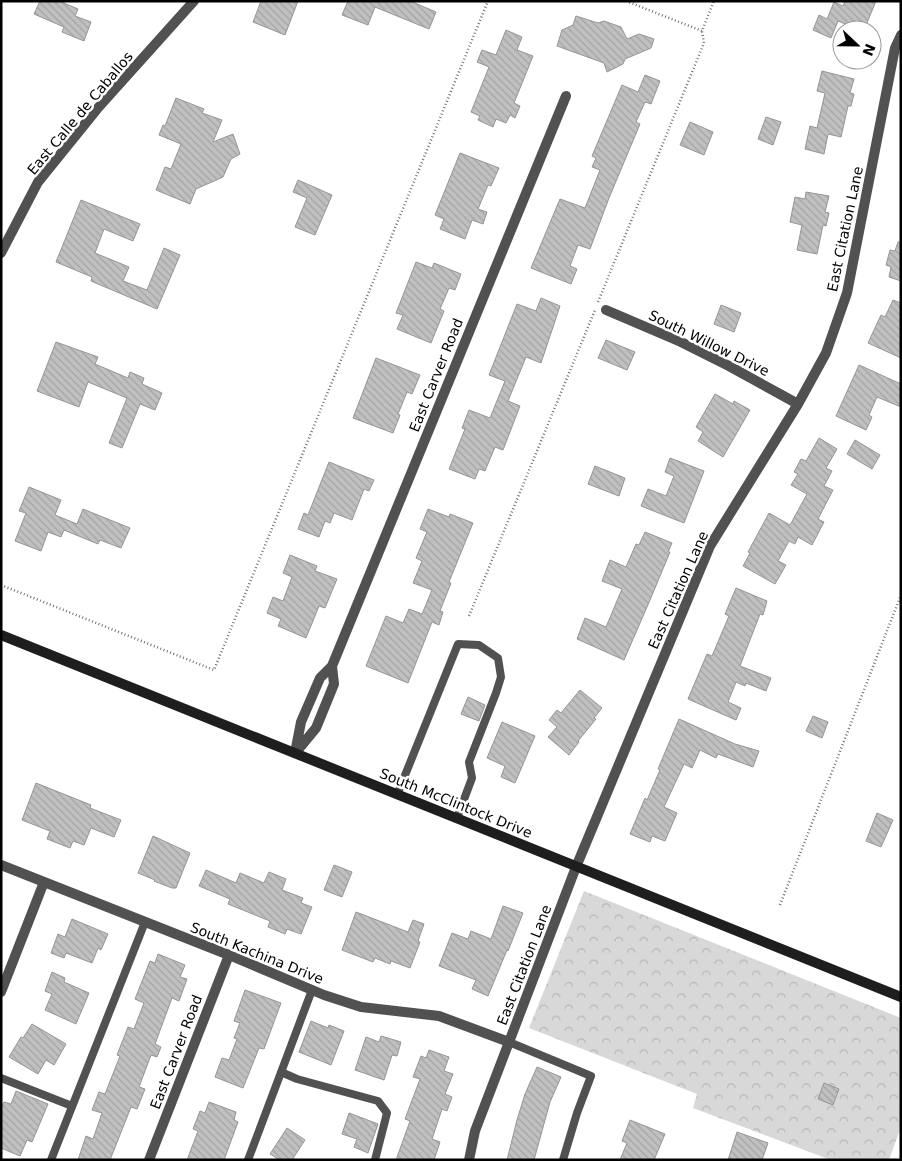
<svg xmlns="http://www.w3.org/2000/svg" width="902" height="1161" viewBox="0 0 902 1161" font-family="'DejaVu Sans',sans-serif">
	<defs>
		<pattern id="park-crowns" width="20" height="18" patternUnits="userSpaceOnUse" patternTransform="scale(1.25)"><rect width="20" height="18" fill="#d8d8d8"/><path d="M2 6a3 3 0 1 1 6 0M12 15a3 3 0 1 1 6 0" fill="none" stroke="#b8b8b8"/></pattern>
		<pattern id="building-back-hatch" width="6" height="6" patternUnits="userSpaceOnUse" patternTransform="scale(1.25)"><rect width="6" height="6" fill="#c0c0c0"/><path d="M-1 5l2 2M0 0l6 6M5-1l2 2" fill="none" stroke="#a3a3a3"/></pattern>
	</defs>
	<rect width="100%" height="100%" fill="#fff"/>
	<path fill="url(#park-crowns)" d="M 584,891 L 901,1018 L 901,1127 L 889,1160 L 831,1160 L 693,1108 L 697,1094 L 529,1028 Z"/>
	<path fill="url(#building-back-hatch)" stroke="#959595" d="M 40,1 L 59,1 L 78,9 L 75,16 L 91,22 L 84,41 L 62,32 L 64,27 L 34,14 Z
		M 261,1 L 298,1 L 285,35 L 253,22 Z
		M 348,1 L 410,1 L 436,12 L 429,29 L 375,7 L 368,25 L 342,15 Z
		M 845,1 L 876,1 L 864,30 L 860,30 L 838,21 L 831,38 L 813,30 L 819,15 L 827,19 L 834,2 L 843,6 Z
		M 576,16 L 598,23 L 604,21 L 621,27 L 627,39 L 639,34 L 654,39 L 651,48 L 625,59 L 623,64 L 607,72 L 604,63 L 557,46 L 562,30 L 573,25 Z
		M 506,30 L 522,37 L 517,50 L 533,56 L 514,103 L 520,106 L 515,118 L 510,115 L 506,123 L 496,119 L 493,127 L 478,120 L 480,116 L 471,112 L 489,67 L 477,62 L 482,50 L 496,55 Z
		M 822,71 L 854,79 L 850,93 L 854,94 L 851,106 L 848,106 L 841,137 L 828,134 L 824,154 L 805,149 L 810,126 L 817,128 L 825,93 L 817,91 Z
		M 645,75 L 660,81 L 651,104 L 645,102 L 636,122 L 640,124 L 609,198 L 590,249 L 578,245 L 570,266 L 577,269 L 571,284 L 531,268 L 560,199 L 585,208 L 600,170 L 592,167 L 596,158 L 592,156 L 622,85 L 638,92 Z
		M 176,98 L 204,109 L 202,113 L 222,120 L 213,142 L 233,134 L 240,154 L 231,159 L 223,177 L 196,189 L 190,204 L 156,190 L 165,167 L 171,169 L 181,144 L 159,135 L 163,125 L 165,126 Z
		M 766,117 L 781,122 L 773,145 L 758,139 Z
		M 690,122 L 713,132 L 704,155 L 680,145 Z
		M 460,153 L 499,168 L 491,186 L 488,185 L 478,209 L 487,212 L 483,224 L 472,220 L 465,239 L 440,229 L 444,219 L 435,215 Z
		M 298,180 L 332,195 L 315,235 L 295,227 L 307,198 L 293,192 Z
		M 806,192 L 829,196 L 825,212 L 829,213 L 826,226 L 823,225 L 817,254 L 797,250 L 802,225 L 790,222 L 795,197 L 805,199 Z
		M 81,200 L 140,224 L 133,241 L 104,229 L 95,253 L 129,267 L 123,281 L 147,290 L 164,248 L 180,255 L 157,309 L 91,281 L 92,277 L 56,262 Z
		M 898,242 L 901,242 L 901,281 L 889,277 L 891,267 L 886,265 L 890,250 L 895,251 Z
		M 416,262 L 432,268 L 434,263 L 461,274 L 455,290 L 449,288 L 440,309 L 444,311 L 431,343 L 397,329 L 403,315 L 396,313 Z
		M 541,298 L 560,306 L 541,363 L 526,357 L 508,401 L 520,406 L 503,450 L 495,447 L 485,471 L 479,469 L 475,479 L 449,469 L 465,429 L 462,428 L 469,410 L 490,418 L 505,381 L 489,375 L 517,304 L 536,311 Z
		M 893,300 L 901,303 L 901,358 L 868,343 L 881,315 L 885,317 Z
		M 721,305 L 741,313 L 734,332 L 714,324 Z
		M 606,340 L 635,352 L 627,370 L 598,358 Z
		M 56,342 L 98,357 L 95,364 L 128,378 L 130,372 L 144,378 L 142,384 L 162,393 L 155,410 L 140,404 L 122,448 L 109,443 L 127,398 L 88,382 L 79,407 L 37,391 Z
		M 376,358 L 420,375 L 412,394 L 407,392 L 398,414 L 400,415 L 393,433 L 353,418 Z
		M 859,365 L 901,384 L 901,407 L 877,397 L 869,415 L 872,417 L 866,430 L 836,416 Z
		M 715,394 L 733,404 L 734,401 L 750,410 L 723,457 L 698,441 L 703,432 L 696,427 Z
		M 819,438 L 837,449 L 826,468 L 832,471 L 824,486 L 833,490 L 818,519 L 824,522 L 812,545 L 798,537 L 795,544 L 789,541 L 778,561 L 786,565 L 775,584 L 743,566 L 750,553 L 748,552 L 769,513 L 790,525 L 807,494 L 791,485 L 798,474 L 794,472 L 801,459 L 806,461 Z
		M 855,440 L 880,455 L 872,469 L 847,454 Z
		M 670,458 L 704,471 L 684,523 L 641,506 L 648,489 L 666,496 L 674,476 L 665,472 Z
		M 329,462 L 374,480 L 369,491 L 364,489 L 352,520 L 334,513 L 330,523 L 325,521 L 319,537 L 298,529 L 304,513 L 308,515 Z
		M 595,466 L 625,478 L 619,496 L 588,484 Z
		M 29,487 L 61,500 L 55,515 L 77,524 L 83,509 L 130,528 L 121,548 L 100,540 L 98,544 L 64,530 L 61,537 L 48,532 L 41,551 L 15,541 L 26,513 L 19,511 Z
		M 428,509 L 449,517 L 450,514 L 473,523 L 449,582 L 451,583 L 440,611 L 443,612 L 439,625 L 432,622 L 408,683 L 366,666 L 386,616 L 403,623 L 409,609 L 422,614 L 432,590 L 413,583 L 422,561 L 416,558 L 427,532 L 420,529 Z
		M 645,532 L 672,543 L 668,552 L 670,552 L 650,600 L 624,660 L 577,639 L 585,618 L 606,627 L 622,589 L 602,581 L 610,560 L 626,567 L 636,544 L 639,545 Z
		M 290,555 L 317,566 L 315,571 L 337,579 L 325,608 L 319,606 L 306,638 L 278,626 L 281,619 L 267,613 L 273,597 L 283,601 L 292,577 L 283,573 Z
		M 736,588 L 767,601 L 763,615 L 760,614 L 740,666 L 771,678 L 766,691 L 746,683 L 745,686 L 736,682 L 728,702 L 741,708 L 736,720 L 688,699 L 707,654 L 712,656 L 729,616 L 725,614 Z
		M 580,690 L 602,708 L 594,718 L 596,719 L 578,741 L 579,742 L 569,755 L 548,737 L 557,727 L 549,720 L 557,710 L 561,713 Z
		M 468,697 L 485,705 L 479,721 L 461,714 Z
		M 813,716 L 828,722 L 822,738 L 806,731 Z
		M 679,719 L 735,744 L 759,751 L 753,767 L 718,754 L 716,758 L 700,750 L 692,768 L 684,764 L 664,807 L 677,813 L 665,841 L 652,836 L 650,842 L 630,834 L 645,798 L 647,800 L 660,770 L 658,769 Z
		M 502,722 L 535,736 L 515,783 L 501,777 L 505,766 L 487,758 Z
		M 36,783 L 91,805 L 90,808 L 121,820 L 114,837 L 91,828 L 84,845 L 73,841 L 70,848 L 47,839 L 50,831 L 22,820 Z
		M 877,813 L 893,820 L 881,847 L 866,841 Z
		M 153,836 L 190,853 L 176,888 L 172,888 L 154,881 L 155,880 L 138,873 Z
		M 334,865 L 352,872 L 342,897 L 324,890 Z
		M 206,870 L 236,883 L 240,873 L 264,883 L 269,872 L 286,879 L 282,890 L 303,898 L 301,903 L 312,907 L 301,934 L 287,929 L 285,934 L 268,927 L 270,921 L 228,904 L 230,899 L 199,886 Z
		M 503,906 L 523,913 L 508,951 L 507,950 L 488,996 L 472,989 L 476,980 L 439,966 L 452,933 L 468,939 L 471,931 L 491,939 Z
		M 356,912 L 408,932 L 413,920 L 424,924 L 418,941 L 420,942 L 410,968 L 391,961 L 390,964 L 375,958 L 373,962 L 342,950 Z
		M 72,919 L 108,934 L 101,950 L 98,948 L 92,963 L 66,953 L 64,958 L 51,953 L 58,934 L 65,937 Z
		M 158,954 L 185,965 L 180,977 L 187,979 L 179,1001 L 172,998 L 155,1044 L 161,1047 L 157,1057 L 151,1055 L 139,1087 L 145,1089 L 137,1109 L 131,1107 L 110,1160 L 78,1160 L 86,1136 L 93,1139 L 102,1113 L 92,1110 L 99,1092 L 105,1094 L 120,1056 L 117,1055 L 128,1027 L 134,1029 L 144,1003 L 135,999 L 150,961 L 155,963 Z
		M 52,972 L 65,978 L 64,982 L 89,993 L 76,1024 L 45,1010 L 52,994 L 45,991 Z
		M 245,990 L 281,1003 L 264,1049 L 259,1048 L 243,1088 L 215,1077 L 222,1058 L 229,1060 L 237,1039 L 234,1038 L 240,1023 L 234,1021 Z
		M 311,1021 L 328,1028 L 329,1025 L 344,1031 L 331,1065 L 299,1052 Z
		M 32,1024 L 66,1044 L 54,1065 L 46,1060 L 38,1074 L 9,1057 L 21,1037 L 23,1038 Z
		M 381,1036 L 401,1042 L 397,1056 L 392,1055 L 384,1080 L 355,1070 L 366,1037 L 379,1042 Z
		M 429,1050 L 449,1057 L 444,1071 L 453,1074 L 445,1094 L 452,1097 L 447,1111 L 442,1109 L 432,1139 L 440,1142 L 434,1160 L 396,1160 L 410,1121 L 405,1119 L 420,1079 L 413,1077 L 421,1056 L 426,1058 Z
		M 537,1067 L 561,1077 L 550,1102 L 534,1160 L 507,1160 L 517,1120 L 525,1094 Z
		M 824,1083 L 839,1089 L 833,1105 L 818,1099 Z
		M 16,1091 L 48,1104 L 32,1142 L 27,1140 L 20,1156 L 1,1148 L 1,1108 L 4,1102 L 11,1104 Z
		M 209,1102 L 236,1112 L 234,1120 L 238,1122 L 224,1160 L 187,1160 L 198,1131 L 193,1129 L 200,1111 L 205,1113 Z
		M 349,1113 L 378,1124 L 368,1153 L 354,1147 L 357,1139 L 342,1134 Z
		M 630,1120 L 665,1134 L 654,1160 L 620,1160 L 627,1143 L 622,1141 Z
		M 287,1128 L 305,1140 L 292,1160 L 280,1160 L 270,1154 Z
		M 737,1132 L 768,1143 L 762,1160 L 728,1160 Z"/>
	<g fill="none" stroke-linecap="round" stroke-linejoin="round">
		<path stroke="#737373" stroke-width="2.5" stroke-dasharray="1 2.5" stroke-linecap="butt" d="M 626,1 L 702,31 L 714,1
			M 598,302 L 704,43 L 702,31
			M 1,585 L 214,670 L 488,1
			M 469,616 L 595,310
			M 780,905 L 901,595"/>
		<path stroke="#515151" stroke-width="8" d="M 397,795 L 458,644 L 479,645 L 498,658 L 501,677 L 496,693 L 469,762 L 472,778 L 457,818
			M 509,1042 L 591,1076 L 577,1113 L 563,1160
			M 281,1072 L 297,1079 L 378,1101 L 387,1113 L 375,1160
			M 1,1078 L 72,1106
			M 51,1160 L 145,922
			M 248,1160 L 312,990"/>
		<path stroke="#515151" stroke-width="10" d="M 1,253 L 38,182 L 97,109 L 194,1
			M 606,310 L 681,342 L 729,366 L 798,404
			M 297,751 L 316,728 L 334,684 L 332,666
			M 295,753 L 301,722 L 320,678 L 332,666 L 566,96
			M 1,865 L 229,955 L 324,995 L 361,1007 L 439,1016 L 509,1042
			M 1,992 L 44,882
			M 149,1160 L 229,955
			M 469,1160 L 475,1131 L 576,867 L 710,546 L 798,404 L 826,353 L 847,293 L 895,48 L 901,35"/>
		<path stroke="#1e1e1e" stroke-width="10" d="M 1,635 L 901,997"/>
	</g>
	<g text-anchor="middle" stroke-width="5" stroke-linejoin="round" paint-order="stroke">
		<g font-size="14" fill="#000" stroke="#fff">
			<text transform="translate(80 113) rotate(-50)" y="5">East Calle de Caballos</text>
			<text transform="translate(845 229) rotate(-78)" y="5">East Citation Lane</text>
			<text transform="translate(709 343) rotate(26)" y="5">South Willow Drive</text>
			<text transform="translate(436 375) rotate(-68)" y="5">East Carver Road</text>
			<text transform="translate(678 590) rotate(-66)" y="5">East Citation Lane</text>
			<text transform="translate(456 803) rotate(22)" y="5">South McClintock Drive</text>
			<text transform="translate(257 953) rotate(22)" y="5">South Kachina Drive</text>
			<text transform="translate(524 965) rotate(-69)" y="5">East Citation Lane</text>
			<text transform="translate(176 1052) rotate(-69)" y="5">East Carver Road</text>
		</g>
	</g>
	<rect width="902" height="1161" fill="none" stroke="#000000" stroke-width="5"/>
	<g transform="translate(857 45) rotate(112)"><circle r="24" fill="#ffffff" stroke="#999999"/>
	<path d="M0-4L9 19L0 12L-9 19Z" fill="#000000"/>
	<text y="-8" font-size="14" font-weight="bold" text-anchor="middle" fill="#000000">N</text>
	</g>
</svg>
